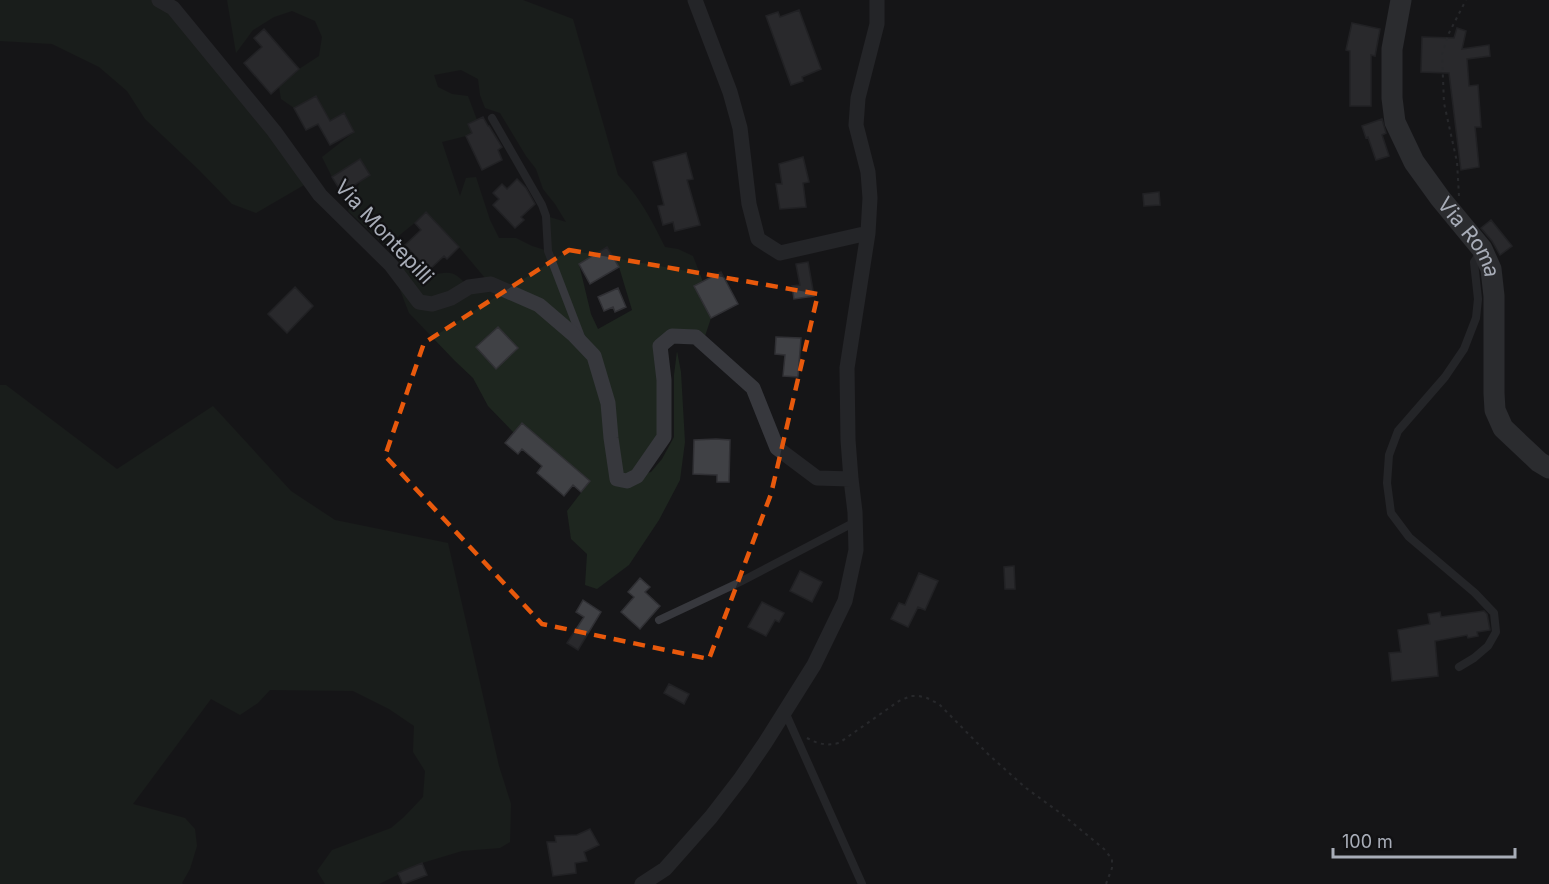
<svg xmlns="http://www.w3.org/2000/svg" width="1549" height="884" viewBox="0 0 1549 884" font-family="Inter,sans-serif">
	<rect width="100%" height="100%" fill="#161618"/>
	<path fill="#1e261f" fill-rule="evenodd" d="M 0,0 L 159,0 L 311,181 L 256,213 L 232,204 L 199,170 L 145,119 L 127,91 L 99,67 L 52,44 L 0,41 Z
		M 227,0 L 523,0 L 573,19 L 618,175 C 640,197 651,219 665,247 L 678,249 L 693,256 L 703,282 L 694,286 L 711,318 L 703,342 L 696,337 L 660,346 L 664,437 L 638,475 L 651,472 L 662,459 L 674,437 L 674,375 L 677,351 L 681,372 L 685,442 L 680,480 L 659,520 L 629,565 L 597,589 L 585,585 L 587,554 L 571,539 L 567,511 L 590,481 L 522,424 L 514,433 L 488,406 L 473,378 L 455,361 L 409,313 L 397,282 L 399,259 L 348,211 L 360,182 L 370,175 L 360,159 L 332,177 L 322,157 L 354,132 L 344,114 L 330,121 L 316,96 L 294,108 L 281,99 L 279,87 L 299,69 L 319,56 L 322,37 L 315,21 L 292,11 L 274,17 L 253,30 L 236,53 ZM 461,70 L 478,79 L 480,95 L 485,108 L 500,113 L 526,156 L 536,169 L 543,189 L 555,204 L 566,222 L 546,216 L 548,251 L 532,246 L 516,238 L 499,238 L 490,220 L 476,177 L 466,178 L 460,196 L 442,142 L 466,136 L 472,133 L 477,120 L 468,96 L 452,94 L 438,87 L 434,75 ZM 427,213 L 459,247 L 490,284 L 469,287 C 454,272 452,270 430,276 L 413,267 L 396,238 ZM 606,247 L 619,267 L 632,310 L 598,329 L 591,314 L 579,264 Z
		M 0,385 L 6,385 L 117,469 L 213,406 L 291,491 L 335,520 L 448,543 L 499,766 L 511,804 L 510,842 L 500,848 L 462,851 L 422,863 L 379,884 L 325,884 L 317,871 L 332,850 L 391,828 L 404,817 L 423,797 L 425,771 L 413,752 L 414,726 L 389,709 L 353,691 L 270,690 L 258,703 L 240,715 L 211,699 L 133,804 L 185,818 L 195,829 L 197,846 L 190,869 L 182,883 L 183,884 L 0,884 Z"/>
	<path fill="#404145" stroke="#303034" stroke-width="1.5" d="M 799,10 L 821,69 L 802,77 L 803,81 L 791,85 L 766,16 L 778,12 L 780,17 Z
		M 1352,23 L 1380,29 L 1375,56 L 1371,55 L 1371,106 L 1350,106 L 1350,51 L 1346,50 Z
		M 1457,28 L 1466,31 L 1462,49 L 1489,45 L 1490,56 L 1467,59 L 1469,86 L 1478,85 L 1481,127 L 1475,127 L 1479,167 L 1461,170 L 1449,73 L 1421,72 L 1422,37 L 1454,38 Z
		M 264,29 L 299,69 L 271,94 L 244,63 L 262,47 L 254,38 Z
		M 316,96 L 330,121 L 344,113 L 354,132 L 330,145 L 318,124 L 306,130 L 294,108 Z
		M 483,117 L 488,126 L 489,126 L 502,147 L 498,150 L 502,160 L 482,170 L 466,136 L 472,133 L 468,124 Z
		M 1382,119 L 1386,133 L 1382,135 L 1389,156 L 1376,160 L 1368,137 L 1366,138 L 1362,126 Z
		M 686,153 L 693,179 L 687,180 L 700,225 L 675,231 L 673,222 L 663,225 L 658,206 L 664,205 L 653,162 Z
		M 803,157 L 809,182 L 803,183 L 806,207 L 780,209 L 776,184 L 782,184 L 779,164 Z
		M 360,159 L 370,175 L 342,193 L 332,177 Z
		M 517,179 L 526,188 L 535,204 L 521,217 L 524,220 L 515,228 L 493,205 L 499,199 L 493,193 L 502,184 L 507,189 Z
		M 1159,192 L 1160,205 L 1144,206 L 1143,194 Z
		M 426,212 L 459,247 L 447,259 L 444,256 L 429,270 L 405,245 L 421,230 L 415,223 Z
		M 1491,220 L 1512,246 L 1500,255 L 1492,241 L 1481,228 Z
		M 607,247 L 619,267 L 590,284 L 579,264 Z
		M 808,262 L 814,296 L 794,299 L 792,286 L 800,285 L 796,264 Z
		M 721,272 L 738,304 L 711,318 L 694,286 Z
		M 295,287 L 313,306 L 287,333 L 268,314 Z
		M 618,288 L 626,307 L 615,312 L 613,307 L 604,311 L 598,297 Z
		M 498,327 L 518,348 L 496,369 L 476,347 Z
		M 776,337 L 801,338 L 798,377 L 783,376 L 785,355 L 775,354 Z
		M 522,423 L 590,481 L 581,492 L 573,485 L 564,496 L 537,473 L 542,466 L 522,449 L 518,454 L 505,443 Z
		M 716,439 L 730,440 L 729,482 L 717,482 L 717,475 L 693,474 L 694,440 Z
		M 1014,566 L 1015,589 L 1005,589 L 1004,567 Z
		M 800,571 L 822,582 L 812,602 L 790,591 Z
		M 919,573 L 938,581 L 925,610 L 918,607 L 908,627 L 891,619 L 899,603 L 905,605 Z
		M 640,578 L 650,587 L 645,592 L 660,606 L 640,629 L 621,612 L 634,597 L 628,592 Z
		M 583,600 L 601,612 L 578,650 L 567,643 L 584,617 L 576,612 Z
		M 762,602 L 784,613 L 779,622 L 775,620 L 766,636 L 748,627 Z
		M 1484,611 L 1487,614 L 1490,630 L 1477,632 L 1478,636 L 1468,638 L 1467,635 L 1435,641 L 1438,676 L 1392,681 L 1389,653 L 1401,652 L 1398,630 L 1430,624 L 1428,614 L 1440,612 L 1441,617 Z
		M 669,684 L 689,694 L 684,704 L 664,693 Z
		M 590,829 L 599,845 L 584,852 L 587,861 L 575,863 L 576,873 L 553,876 L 547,842 L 556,842 L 555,836 L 577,835 Z
		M 422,863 L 427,875 L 403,884 L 398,873 Z"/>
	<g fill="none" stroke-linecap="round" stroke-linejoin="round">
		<path stroke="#3d3f44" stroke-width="2" stroke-dasharray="3 4.5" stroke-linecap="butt" d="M 1459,196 L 1457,162 L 1444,103 L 1442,54 L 1449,33 L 1466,0
			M 807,738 C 818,744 826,746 839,743 L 899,701 L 911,696 L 919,696 L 927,698 L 939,704 L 988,754 L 1026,788 L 1063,815 L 1104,849 L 1112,859 L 1112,868 L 1106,884"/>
		<path stroke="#37383d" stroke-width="8" d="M 492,118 L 542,205 L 546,216 L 548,251 L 581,337
			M 659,620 L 740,582 L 855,522
			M 1459,667 L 1474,658 L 1488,646 L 1496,632 L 1494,613 L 1475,593 L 1409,537 L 1391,513 L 1387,483 L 1389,455 L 1398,431 L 1445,377 L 1464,349 L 1476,318 L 1478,299 L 1474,262 L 1480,253
			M 785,712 L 862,884"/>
		<path stroke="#37383d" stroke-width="15" d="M 159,0 L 173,8 L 274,131 L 320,195 L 391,265 L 419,302 L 432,304 L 451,298 L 469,287 L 491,284 L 539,305 L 574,335 L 594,356 L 608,403 L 611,438 L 617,479 L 627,481 L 637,476 L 664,437 L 664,380 L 660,346 L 672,336 L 696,337 L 753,388 L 777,448 L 817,478 L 851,479
			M 695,0 L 730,92 L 740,128 L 749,204 L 758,239 L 780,253 L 868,233
			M 642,884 L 665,869 L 711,817 L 741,778 L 765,743 L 814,665 L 845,601 L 856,550 L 855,512 L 851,479 L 848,440 L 847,368 L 868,233 L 870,198 L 868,172 L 856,125 L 858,98 L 877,24 L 877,0"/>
		<path stroke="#45474d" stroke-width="21" id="s1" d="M 1401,0 L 1392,49 L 1392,98 L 1395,122 L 1414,162 L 1440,198 L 1482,249 L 1491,269 L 1494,296 L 1494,393 L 1495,410 L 1503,428 L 1539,462 L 1549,468"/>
	</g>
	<path d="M0 0H1549V884H0ZM 569,250 L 818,294 L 771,494 L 709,659 L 542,624 L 385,456 L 424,343 Z" fill="#161618" fill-opacity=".55" fill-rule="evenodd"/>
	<path fill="none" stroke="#e8590c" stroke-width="4.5" stroke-dasharray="12 8" stroke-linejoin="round" d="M 569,250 L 818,294 L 771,494 L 709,659 L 542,624 L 385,456 L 424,343 Z"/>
	<g text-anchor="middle" stroke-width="4.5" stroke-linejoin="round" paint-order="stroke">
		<g font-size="21" fill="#a8adb8" stroke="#111113">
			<text transform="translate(384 232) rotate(47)" y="7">Via Montepilli</text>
			<text dy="7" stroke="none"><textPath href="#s1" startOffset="261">Via Roma</textPath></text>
		</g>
	</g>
	<path d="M1333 848v9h182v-9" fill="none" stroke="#a8adb8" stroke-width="3"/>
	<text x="1342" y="848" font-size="18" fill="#a8adb8" stroke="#111113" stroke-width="4.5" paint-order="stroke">100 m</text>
</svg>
